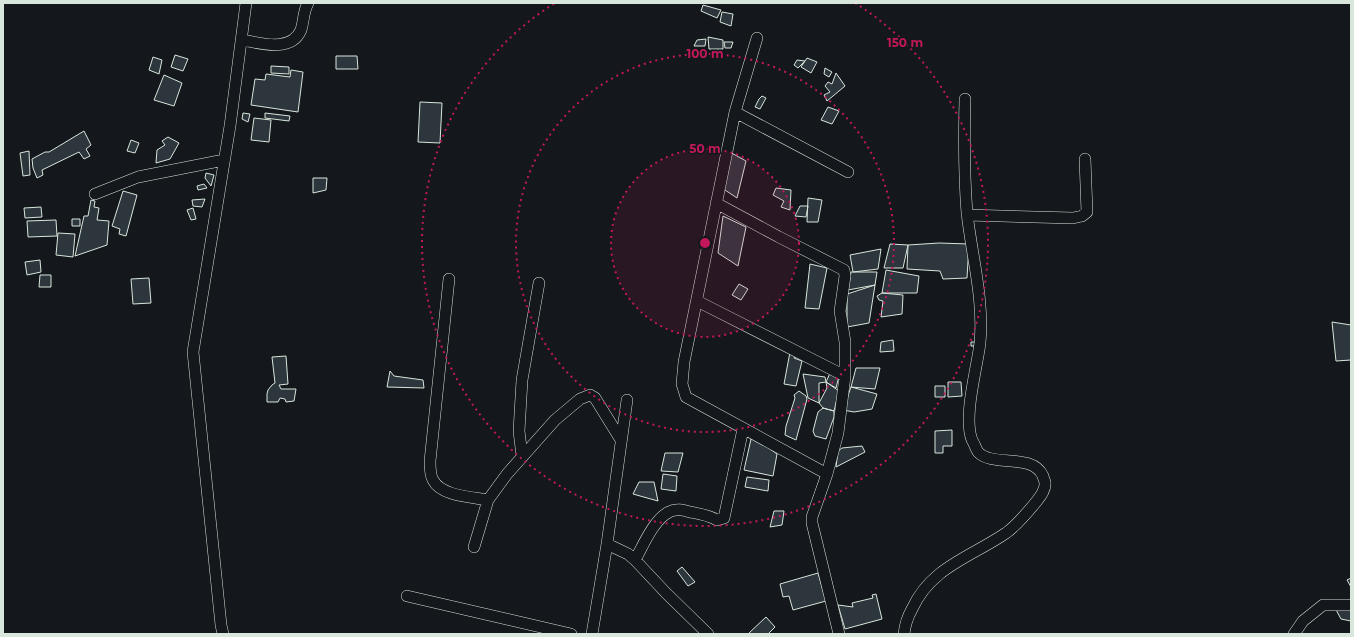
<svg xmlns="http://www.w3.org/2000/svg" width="1354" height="637" viewBox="0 0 1354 637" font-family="Montserrat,sans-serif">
	<rect width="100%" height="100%" fill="#14181c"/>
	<path fill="#2c363c" stroke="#d8e6dc" d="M 703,5 L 721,10 L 717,18 L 701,11 Z
		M 722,12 L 733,14 L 731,26 L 720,22 Z
		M 708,37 L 723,40 L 723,49 L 709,49 Z
		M 706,39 L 705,46 L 694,46 L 697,40 Z
		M 724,42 L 733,42 L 731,48 L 725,48 Z
		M 175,55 L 188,59 L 183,71 L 171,67 Z
		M 336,56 L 357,56 L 358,69 L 336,69 Z
		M 153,57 L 162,60 L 159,74 L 149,70 Z
		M 807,58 L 817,62 L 811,73 L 801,67 Z
		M 797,60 L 805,61 L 798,68 L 794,65 Z
		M 271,66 L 289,67 L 289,74 L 271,73 Z
		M 825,68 L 832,72 L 829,77 L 824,74 Z
		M 291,70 L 303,72 L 298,112 L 251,105 L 255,79 L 265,80 L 266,74 L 290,77 Z
		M 836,73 L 845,86 L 827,101 L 824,95 L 830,92 L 825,86 L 828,82 L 832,84 Z
		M 164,75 L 182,83 L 174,106 L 154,100 Z
		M 762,96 L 766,98 L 760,109 L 755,107 L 759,99 Z
		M 420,102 L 442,103 L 440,143 L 418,142 Z
		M 828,107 L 839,111 L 832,124 L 821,120 Z
		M 243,113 L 250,114 L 248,122 L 242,119 Z
		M 265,113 L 290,116 L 289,121 L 265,118 Z
		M 254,118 L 271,120 L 269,142 L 251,140 Z
		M 84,131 L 91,145 L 86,149 L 90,156 L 84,159 L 79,152 L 42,170 L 43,175 L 37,178 L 33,168 L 32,159 L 45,152 L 49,152 Z
		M 168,137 L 179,143 L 170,159 L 156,163 L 157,150 L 165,145 L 162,141 Z
		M 131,140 L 139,143 L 135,153 L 127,151 Z
		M 29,151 L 30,175 L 23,176 L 20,153 Z
		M 728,151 L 746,161 L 737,198 L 722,188 Z
		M 206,173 L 214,175 L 211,186 L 205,178 Z
		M 313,178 L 327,178 L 326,190 L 313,193 Z
		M 204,184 L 207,188 L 198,190 L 197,186 Z
		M 776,188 L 791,190 L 790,210 L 781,207 L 784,201 L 773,195 Z
		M 123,191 L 137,195 L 126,236 L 119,234 L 120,229 L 112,226 Z
		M 808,198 L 822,200 L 818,222 L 807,222 Z
		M 205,199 L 202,207 L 193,206 L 192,200 Z
		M 91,200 L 95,201 L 94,207 L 99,208 L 97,220 L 109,221 L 107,245 L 75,256 L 84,216 L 88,216 Z
		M 800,206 L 808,206 L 806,217 L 795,216 Z
		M 41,207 L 42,217 L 25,218 L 24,208 Z
		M 193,208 L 196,219 L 191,220 L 187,210 Z
		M 723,216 L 746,227 L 738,266 L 718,253 Z
		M 72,219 L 80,219 L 80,226 L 72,226 Z
		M 56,220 L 57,236 L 28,237 L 27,221 Z
		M 58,233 L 75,234 L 73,257 L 56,255 Z
		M 939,243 L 969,244 L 967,278 L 943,279 L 940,271 L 907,269 L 908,245 Z
		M 890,244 L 908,245 L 903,268 L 884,268 Z
		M 881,249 L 878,269 L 853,272 L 850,255 Z
		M 40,260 L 41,272 L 27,275 L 25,262 Z
		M 810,264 L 827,268 L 819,309 L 805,308 Z
		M 886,270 L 919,276 L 917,293 L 882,293 Z
		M 851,272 L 877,272 L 875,285 L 848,290 Z
		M 40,275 L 51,275 L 51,287 L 39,287 Z
		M 149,278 L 151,303 L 133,304 L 131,279 Z
		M 739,284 L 748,289 L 741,300 L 732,295 Z
		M 875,285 L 869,323 L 847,327 L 847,294 Z
		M 882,293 L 903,295 L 902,314 L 881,317 L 883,301 L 879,300 L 877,296 Z
		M 1332,322 L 1351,325 L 1351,360 L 1336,361 Z
		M 893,340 L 894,351 L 880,352 L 881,342 Z
		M 971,342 L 975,342 L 975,346 L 971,346 Z
		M 790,352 L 796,353 L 794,358 L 802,361 L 796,386 L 784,384 Z
		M 286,356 L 288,384 L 279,385 L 281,389 L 296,389 L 294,401 L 286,402 L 285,399 L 280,398 L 278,402 L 267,402 L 267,394 L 268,390 L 272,385 L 275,383 L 272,357 Z
		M 856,368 L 880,368 L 875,389 L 851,387 Z
		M 390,371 L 394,376 L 423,380 L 424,388 L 387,387 Z
		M 831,371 L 839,376 L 836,388 L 826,382 Z
		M 803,374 L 825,377 L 826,382 L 819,383 L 819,403 L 808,398 Z
		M 826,382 L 839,391 L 834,411 L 823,408 L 819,403 L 827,388 Z
		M 948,382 L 961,382 L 962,396 L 948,397 Z
		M 935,386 L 945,386 L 945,397 L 935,397 Z
		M 851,387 L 877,394 L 872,409 L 854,412 L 843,410 Z
		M 799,391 L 806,396 L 807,399 L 796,440 L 785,435 L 786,426 L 795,398 L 794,395 Z
		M 823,408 L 834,411 L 834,417 L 826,439 L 815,436 L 813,431 L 818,412 Z
		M 952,430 L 952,446 L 943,446 L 943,453 L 935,453 L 935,431 Z
		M 751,439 L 758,440 L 777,454 L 773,476 L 744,470 Z
		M 862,446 L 865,452 L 836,467 L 838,451 L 842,448 Z
		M 665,453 L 683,453 L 678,472 L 661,471 Z
		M 663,474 L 677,476 L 676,491 L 661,489 Z
		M 747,477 L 769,480 L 768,491 L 745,487 Z
		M 639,482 L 654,482 L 658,501 L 633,494 Z
		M 774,511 L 784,511 L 782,525 L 770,527 Z
		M 682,567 L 695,582 L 688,586 L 677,571 Z
		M 818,573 L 826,601 L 793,610 L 789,596 L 783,597 L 780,584 Z
		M 1351,578 L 1351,587 L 1347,580 Z
		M 876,594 L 882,619 L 845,629 L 838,605 L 853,607 L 852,603 L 873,598 L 872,595 Z
		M 1351,607 L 1351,621 L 1341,619 L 1335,608 Z
		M 766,617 L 775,627 L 768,634 L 748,634 Z"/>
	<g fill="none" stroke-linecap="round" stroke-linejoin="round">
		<defs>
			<path id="street" d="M 757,38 L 735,112 L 684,362 L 682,384 L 686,397 L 827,474
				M 242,40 C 260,43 291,53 301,30 C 304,21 303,12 308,3
				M 735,112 L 848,172
				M 95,194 L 138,177 L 224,160
				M 716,203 L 779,237 L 844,270 L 845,276 L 840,311 L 845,342 L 845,376 L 838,433 L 827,474 L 812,517 L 812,523 L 839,634
				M 967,215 L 1073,218 L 1082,216 L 1087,212 L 1085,159
				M 449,279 L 430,461 C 430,466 430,475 433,480 C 441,496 471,497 488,500
				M 697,301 L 845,376
				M 522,456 L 519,431 L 522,380 L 539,283
				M 607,544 L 628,554 L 635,560 L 666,593 L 708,634
				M 474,547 L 488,500 L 507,474 L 555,420 L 580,399 L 590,395 L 595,398 L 621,440
				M 635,560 C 643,546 654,519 669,512 C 676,508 683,510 690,512 C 701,514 708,515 717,520 L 724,518 L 743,429
				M 407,596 L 571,634
				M 223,634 L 221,625 L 193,352 L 230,126 L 246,3
				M 592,634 L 607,544 L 627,400
				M 904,634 C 905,624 907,618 912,609 C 931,567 971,557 1006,533 C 1017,525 1027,513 1036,502 C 1040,497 1046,490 1045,482 C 1045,482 1043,477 1043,476 C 1032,452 993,468 978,452 C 976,449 974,443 972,440 C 963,417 977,368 980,343 C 984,299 972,257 967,213 C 964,175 964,137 965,99
				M 1294,634 L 1303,621 L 1323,605 L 1351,605"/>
		</defs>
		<use href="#street" stroke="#d8e6dc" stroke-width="12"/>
		<use href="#street" stroke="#14181c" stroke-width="11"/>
	</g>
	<circle cx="705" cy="243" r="94" fill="#c2185b" fill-opacity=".12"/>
	<g fill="none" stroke="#c2185b" stroke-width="2" stroke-dasharray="2 4">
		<circle cx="705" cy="243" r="94"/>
		<circle cx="705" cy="243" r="189"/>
		<path d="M855 3A283 283 0 1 1 555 3"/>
	</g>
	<circle cx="705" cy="243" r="6" fill="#c2185b" stroke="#14181c" stroke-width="2"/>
	<g font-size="12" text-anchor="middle" font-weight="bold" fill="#c2185b" stroke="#14181c" stroke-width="3" stroke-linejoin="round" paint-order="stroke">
		<text x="905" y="47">150 m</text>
		<text x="705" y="58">100 m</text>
		<text x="705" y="153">50 m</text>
	</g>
	<rect width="1354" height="637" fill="none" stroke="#d8e6dc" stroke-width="8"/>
</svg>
